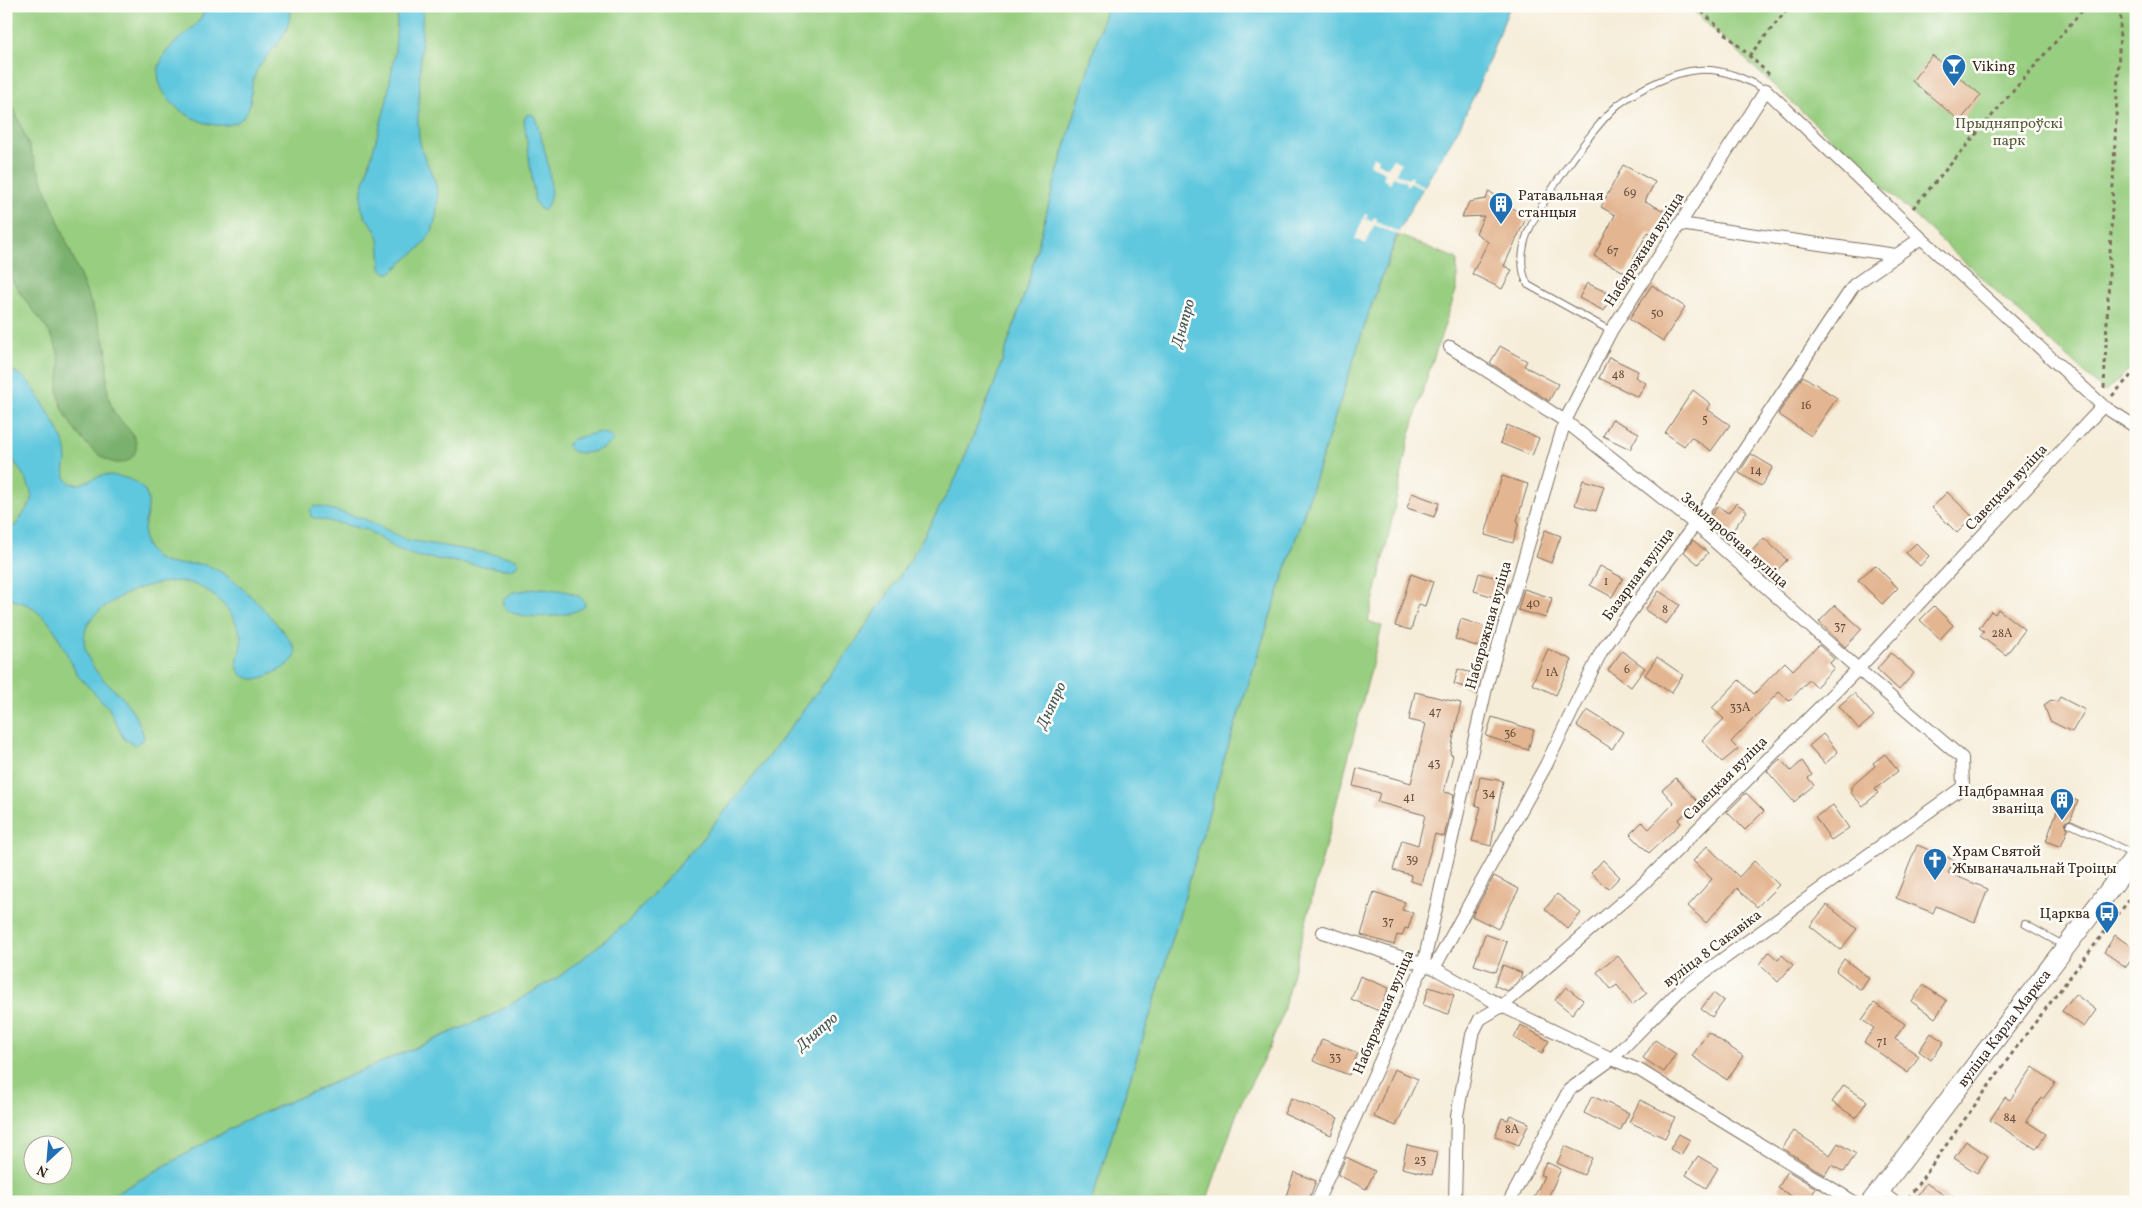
<svg xmlns="http://www.w3.org/2000/svg" width="2142" height="1208" viewBox="0 0 2142 1208" font-family="Vollkorn,serif">
	<rect width="100%" height="100%" fill="#fdfcf7"/>
	<filter id="ink" filterUnits="userSpaceOnUse"><feTurbulence type="fractalNoise" baseFrequency=".02" numOctaves="2"/><feDisplacementMap in="SourceGraphic" scale="10" xChannelSelector="R" yChannelSelector="G"/><feConvolveMatrix kernelMatrix="1 2 1 2 8 2 1 2 1" color-interpolation-filters="sRGB"/></filter>
	<filter id="wash" filterUnits="userSpaceOnUse"><feTurbulence type="fractalNoise" baseFrequency=".0096" numOctaves="4" result="noise"/><feDisplacementMap in="SourceGraphic" scale="20" xChannelSelector="R" yChannelSelector="G"/><feGaussianBlur stdDeviation="1.12" result="paint"/><feColorMatrix in="noise" values="0 0 0 0 0 0 0 0 0 0 0 0 0 0 0 0 0 1.4 0 .05"/><feComposite in="paint" operator="in"/></filter>
	<g filter="url(#wash)">
		<rect width="100%" height="100%" fill="#f6edd9"/>
		<path fill="#98ce80" stroke="#6a7c4f" fill-rule="evenodd" d="M 6,6 L 1107,6 L 1056,177 L 1028,283 L 994,385 L 957,476 L 911,559 L 856,641 L 751,779 L 691,852 L 628,922 L 560,976 L 492,1015 L 246,1120 L 101,1202 L 6,1202 ZM 32,1146 L 62,1146 L 62,1176 L 32,1176 Z
			M 1688,6 L 2136,6 L 2136,363 L 2105,392 Z
			M 1398,235 L 1457,259 L 1457,288 L 1423,390 L 1409,438 L 1382,567 L 1368,621 L 1382,626 L 1281,1019 L 1270,1046 L 1239,1107 L 1206,1202 L 1091,1202 L 1154,1003 L 1226,753 L 1370,309 Z"/>
		<path fill="#7ab16e" stroke="#5a6e46" d="M 6,88 L 101,329 C 103,335 105,341 106,347 C 109,367 104,389 112,408 C 118,423 146,437 133,456 C 128,463 118,465 109,461 C 86,450 63,419 58,393 C 57,384 60,375 60,367 C 60,357 56,345 52,337 C 38,313 17,295 6,268 Z"/>
		<path fill="#61c8de" stroke="#4e797e" d="M 206,6 L 293,6 C 289,17 289,28 282,38 C 272,52 259,61 254,78 C 249,93 254,108 240,120 C 215,139 151,104 159,68 C 165,39 199,34 206,6 Z
			M 398,6 L 423,6 L 418,120 L 419,137 L 422,152 L 435,181 L 438,198 L 436,217 L 432,232 L 422,246 L 390,273 L 386,273 L 381,268 L 379,238 L 373,226 L 365,217 L 361,206 L 362,190 L 386,104 L 395,52 Z
			M 1107,6 L 1510,6 L 1481,80 L 1459,128 L 1414,203 L 1398,232 L 1370,309 L 1226,753 L 1154,1003 L 1091,1202 L 101,1202 L 246,1120 L 492,1015 L 560,976 L 628,922 L 691,852 L 751,779 L 856,641 L 911,559 L 957,476 L 994,385 L 1028,283 L 1056,177 Z
			M 527,114 L 533,115 L 535,118 C 541,136 561,196 544,210 L 541,210 L 535,202 L 524,120 Z
			M 15,372 C 20,375 26,378 30,384 C 40,397 63,434 66,450 C 69,460 59,475 69,482 C 79,489 94,476 105,475 C 113,475 124,477 131,480 C 170,499 126,529 154,556 C 168,570 192,560 209,566 C 235,575 275,620 292,643 C 294,647 297,652 295,657 C 291,666 263,680 253,679 C 247,678 240,676 238,669 C 235,660 242,649 241,639 C 238,614 210,586 185,582 C 173,580 152,584 140,588 C 125,593 110,602 98,612 C 75,631 84,659 102,678 C 108,685 115,690 121,696 C 131,707 142,725 144,739 L 135,745 L 124,739 L 108,707 L 78,676 L 55,631 L 47,620 L 29,605 L 6,598 L 6,530 L 15,526 L 32,501 L 31,491 L 26,479 L 6,449 L 6,373 Z
			M 599,432 L 610,435 L 613,440 C 605,451 573,460 567,445 L 573,439 Z
			M 319,506 L 365,519 L 407,540 L 511,557 L 516,559 L 519,564 L 512,569 L 504,569 L 415,556 L 395,548 L 367,530 L 311,517 L 310,510 L 313,507 Z
			M 542,588 C 555,590 578,590 585,603 L 584,607 C 569,618 514,622 503,606 L 503,600 L 513,592 Z"/>
		<path fill="#f6edd9" d="M 1373,156 L 1378,158 L 1377,162 L 1388,167 L 1393,159 L 1401,163 L 1396,173 L 1408,179 L 1410,177 L 1412,177 L 1411,180 L 1424,186 L 1423,189 L 1410,183 L 1408,186 L 1405,185 L 1406,182 L 1394,176 L 1390,183 L 1383,179 L 1385,172 L 1370,165 Z
			M 1365,214 L 1368,215 L 1366,219 L 1372,221 L 1374,217 L 1377,219 L 1376,222 L 1398,232 L 1398,235 L 1374,225 L 1366,244 L 1355,239 Z"/>
		<g id="blocks">
			<path fill="#e3b591" d="M 1932,55 L 1981,95 L 1960,121 L 1912,81 Z
				M 1623,165 L 1655,182 L 1645,201 L 1666,212 L 1654,235 L 1648,232 L 1626,273 L 1594,256 L 1615,215 L 1601,207 Z
				M 1489,191 L 1526,218 L 1504,266 L 1512,270 L 1502,289 L 1472,274 L 1488,242 L 1476,233 L 1484,216 L 1462,217 L 1469,202 L 1486,199 Z
				M 1587,283 L 1612,295 L 1604,311 L 1579,298 Z
				M 1652,285 L 1685,307 L 1663,341 L 1629,319 Z
				M 1500,346 L 1527,361 L 1524,366 L 1558,384 L 1549,401 L 1490,363 Z
				M 1609,357 L 1638,371 L 1635,377 L 1646,383 L 1638,397 L 1599,378 Z
				M 1803,376 L 1837,398 L 1811,436 L 1778,414 Z
				M 1693,390 L 1711,404 L 1707,409 L 1730,425 L 1711,451 L 1691,437 L 1684,446 L 1665,433 Z
				M 1612,419 L 1639,433 L 1630,449 L 1603,436 Z
				M 1507,425 L 1539,438 L 1532,456 L 1500,443 Z
				M 1751,454 L 1773,467 L 1761,486 L 1739,473 Z
				M 1502,476 L 1528,484 L 1517,521 L 1519,522 L 1513,543 L 1485,535 Z
				M 1583,480 L 1604,486 L 1596,511 L 1575,505 Z
				M 1947,492 L 1973,517 L 1957,533 L 1932,508 Z
				M 1412,493 L 1439,503 L 1434,517 L 1407,508 Z
				M 1736,503 L 1747,511 L 1728,537 L 1706,522 L 1718,506 L 1728,513 Z
				M 1545,530 L 1561,536 L 1551,563 L 1536,557 Z
				M 1764,538 L 1787,560 L 1769,579 L 1746,557 Z
				M 1693,540 L 1708,553 L 1698,564 L 1684,552 Z
				M 1916,543 L 1929,556 L 1920,566 L 1906,553 Z
				M 1875,565 L 1898,588 L 1882,604 L 1858,580 Z
				M 1600,566 L 1623,578 L 1612,597 L 1590,585 Z
				M 1479,573 L 1504,580 L 1504,583 L 1508,584 L 1504,600 L 1474,591 Z
				M 1411,574 L 1433,582 L 1425,606 L 1419,604 L 1411,630 L 1395,626 Z
				M 1524,589 L 1552,598 L 1546,618 L 1518,610 Z
				M 1659,591 L 1680,605 L 1666,624 L 1645,610 Z
				M 1835,605 L 1862,629 L 1845,647 L 1819,622 Z
				M 1934,606 L 1953,625 L 1940,639 L 1920,620 Z
				M 1998,609 L 2025,630 L 2006,655 L 1980,636 L 1984,631 L 1979,628 L 1991,611 L 1995,614 Z
				M 1461,619 L 1492,629 L 1485,649 L 1455,639 Z
				M 1819,645 L 1834,659 L 1830,663 L 1834,668 L 1816,687 L 1809,680 L 1789,701 L 1779,692 L 1731,742 L 1738,749 L 1722,762 L 1702,740 L 1724,719 L 1712,708 L 1739,680 L 1754,694 L 1785,662 L 1793,670 Z
				M 1548,649 L 1572,660 L 1556,695 L 1532,684 Z
				M 1622,651 L 1645,668 L 1631,687 L 1608,670 Z
				M 1891,653 L 1914,673 L 1899,690 L 1877,669 Z
				M 1657,657 L 1683,675 L 1671,693 L 1645,675 Z
				M 1458,669 L 1479,675 L 1475,690 L 1454,684 Z
				M 1415,692 L 1461,703 L 1450,754 L 1453,755 L 1444,792 L 1454,794 L 1444,837 L 1435,834 L 1421,884 L 1410,881 L 1411,875 L 1393,870 L 1402,840 L 1418,845 L 1425,815 L 1377,802 L 1380,793 L 1353,786 L 1357,768 L 1411,783 L 1426,724 L 1409,720 Z
				M 1854,693 L 1874,716 L 1859,729 L 1839,706 Z
				M 2060,697 L 2085,710 L 2072,732 L 2050,721 L 2044,705 L 2051,700 L 2057,702 Z
				M 1587,710 L 1623,732 L 1612,749 L 1577,726 Z
				M 1492,717 L 1534,730 L 1528,750 L 1486,736 Z
				M 1823,734 L 1838,752 L 1825,764 L 1809,746 Z
				M 1885,754 L 1898,771 L 1875,789 L 1878,793 L 1863,806 L 1851,793 L 1851,787 L 1875,766 L 1873,763 Z
				M 1780,759 L 1791,771 L 1802,761 L 1812,775 L 1808,778 L 1814,785 L 1794,802 L 1767,771 Z
				M 1480,777 L 1503,781 L 1491,846 L 1472,841 L 1481,807 L 1475,805 Z
				M 1676,778 L 1698,802 L 1678,820 L 1681,823 L 1649,853 L 1630,834 L 1642,822 L 1649,829 L 1674,803 L 1662,790 Z
				M 1746,793 L 1764,811 L 1745,830 L 1727,812 Z
				M 2063,795 L 2078,801 L 2071,819 L 2065,822 L 2068,829 L 2061,847 L 2046,841 Z
				M 1833,805 L 1849,828 L 1831,840 L 1815,817 Z
				M 1917,845 L 1954,860 L 1948,873 L 1988,889 L 1975,922 L 1936,906 L 1933,913 L 1896,898 Z
				M 1707,846 L 1739,877 L 1754,861 L 1779,885 L 1757,907 L 1737,888 L 1706,923 L 1688,906 L 1712,879 L 1693,861 Z
				M 1603,860 L 1620,877 L 1608,889 L 1591,873 Z
				M 1494,876 L 1519,889 L 1498,929 L 1472,916 Z
				M 1374,892 L 1405,902 L 1402,910 L 1413,913 L 1408,929 L 1405,928 L 1402,936 L 1397,935 L 1394,945 L 1361,935 Z
				M 1557,894 L 1581,913 L 1568,929 L 1545,909 Z
				M 1827,905 L 1857,929 L 1840,950 L 1810,926 Z
				M 1485,934 L 1507,942 L 1496,972 L 1474,965 Z
				M 2115,935 L 2136,950 L 2136,953 L 2126,967 L 2104,952 Z
				M 1769,952 L 1778,960 L 1782,955 L 1793,965 L 1778,982 L 1759,964 Z
				M 1618,956 L 1647,993 L 1632,1005 L 1617,985 L 1611,989 L 1597,972 Z
				M 1844,959 L 1869,978 L 1861,990 L 1836,971 Z
				M 1503,965 L 1522,973 L 1519,981 L 1507,991 L 1494,985 Z
				M 1360,976 L 1389,988 L 1379,1011 L 1351,999 Z
				M 1923,985 L 1947,1001 L 1935,1018 L 1912,1002 Z
				M 1429,987 L 1454,995 L 1448,1014 L 1423,1005 Z
				M 1566,987 L 1583,1000 L 1572,1014 L 1555,1000 Z
				M 1713,993 L 1724,1001 L 1712,1017 L 1701,1009 Z
				M 2075,994 L 2096,1010 L 2084,1027 L 2062,1011 Z
				M 1874,1003 L 1905,1024 L 1895,1039 L 1919,1056 L 1908,1073 L 1864,1042 L 1874,1028 L 1862,1020 Z
				M 1521,1025 L 1549,1041 L 1542,1053 L 1514,1038 Z
				M 1708,1032 L 1743,1056 L 1727,1080 L 1692,1056 Z
				M 1931,1033 L 1944,1042 L 1931,1060 L 1919,1051 Z
				M 1322,1039 L 1358,1053 L 1349,1075 L 1313,1061 Z
				M 1655,1040 L 1676,1054 L 1664,1072 L 1643,1058 Z
				M 2033,1067 L 2055,1083 L 2043,1099 L 2041,1098 L 2026,1121 L 2046,1134 L 2036,1149 L 1990,1120 L 2005,1097 L 2010,1100 Z
				M 1394,1069 L 1418,1079 L 1396,1126 L 1374,1117 Z
				M 1844,1085 L 1867,1101 L 1856,1118 L 1832,1102 Z
				M 1592,1096 L 1629,1113 L 1620,1131 L 1584,1113 Z
				M 1291,1098 L 1338,1118 L 1331,1135 L 1284,1114 Z
				M 1640,1100 L 1675,1117 L 1665,1138 L 1629,1122 Z
				M 1510,1115 L 1529,1123 L 1519,1145 L 1495,1136 L 1502,1118 L 1508,1120 Z
				M 1794,1131 L 1830,1155 L 1838,1143 L 1856,1154 L 1844,1172 L 1831,1165 L 1825,1175 L 1782,1148 Z
				M 1679,1134 L 1690,1140 L 1681,1155 L 1670,1149 Z
				M 1966,1141 L 1988,1156 L 1977,1173 L 1954,1158 Z
				M 1407,1145 L 1437,1152 L 1432,1175 L 1402,1168 Z
				M 1565,1146 L 1592,1158 L 1584,1175 L 1557,1163 Z
				M 1698,1156 L 1718,1168 L 1706,1188 L 1686,1175 Z
				M 1346,1157 L 1375,1171 L 1366,1189 L 1338,1175 Z
				M 1546,1162 L 1561,1169 L 1546,1202 L 1532,1202 L 1544,1176 L 1540,1175 Z
				M 1788,1171 L 1816,1188 L 1808,1202 L 1801,1202 L 1778,1188 Z
				M 1294,1172 L 1316,1181 L 1308,1202 L 1284,1202 Z
				M 1926,1183 L 1954,1202 L 1913,1202 Z"/>
		</g>
	</g>
	<g filter="url(#ink)">
		<use href="#blocks" fill-opacity="0" stroke="#7c6e5f" stroke-width="1"/>
		<g fill="none" stroke-linecap="round" stroke-linejoin="round">
			<defs>
				<path id="service" d="M 1611,331 L 1528,285 C 1521,272 1521,259 1524,245 C 1529,216 1595,123 1619,104 C 1639,89 1673,72 1698,70 C 1724,68 1745,79 1766,90
					M 2070,824 L 2134,854
					M 2025,924 L 2063,945
					M 1882,1189 L 1899,1202"/>
				<path id="minor" d="M 1680,224 L 1896,255
					M 1450,347 L 1565,421 L 1695,524 L 1858,669 L 1962,758 L 1963,787 L 1681,989 L 1612,1059 L 1569,1090 L 1509,1202
					M 1323,932 L 1434,968 L 1502,1006 L 1612,1059 L 1639,1070 L 1854,1202
					M 1434,968 L 1546,765 L 1601,652 L 1695,524 L 1854,285 L 1921,238
					M 1317,1202 L 1423,966 L 1487,684 L 1565,421 L 1611,331 L 1766,90 L 1921,238 L 2103,406 L 2136,427
					M 1455,1202 L 1457,1116 L 1472,1035 L 1480,1019 L 1502,1006 L 1644,883 L 1858,669 L 2103,406"/>
				<g id="secondary">
					<path id="s1" d="M 1871,1202 L 2136,855"/>
				</g>
			</defs>
			<use href="#service" stroke="#7c6e5f" stroke-width="8"/>
			<use href="#minor" stroke="#7c6e5f" stroke-width="14"/>
			<use href="#secondary" stroke="#7c6e5f" stroke-width="21"/>
			<path stroke="#7c6e5f" stroke-width="3" stroke-dasharray="4 4" stroke-linecap="butt" d="M 1696,6 L 1771,76
				M 1749,56 L 1790,6
				M 1913,208 L 2086,6
				M 2104,388 L 2121,6
				M 2112,396 L 2136,370
				M 1908,1198 L 2024,1037 L 2136,891"/>
			<use href="#service" stroke="#fff" stroke-width="6"/>
			<use href="#minor" stroke="#fff" stroke-width="12"/>
			<use href="#secondary" stroke="#fff" stroke-width="19"/>
		</g>
	</g>
	<defs>
		<symbol id="bar-pin" viewBox="-11 -11 22 30"><path d="M0 17L-7.5 6A9.5 9.5 0 1 1 7.5 6Z" fill="#1f6fb2" stroke="#fdfcf7"/><path d="M-6-5H6L.8 .8V4.5H3.5V6h-7V4.5H-.8V.8Z" fill="#fff"/></symbol>
		<symbol id="building-pin" viewBox="-11 -11 22 30"><path d="M0 17L-7.5 6A9.5 9.5 0 1 1 7.5 6Z" fill="#1f6fb2" stroke="#fdfcf7"/><path d="M-4-6H4V6H1V3H-1V6H-4ZM-2.5-4.3h1.7v1.8h-1.7ZM.8-4.3h1.7v1.8H.8ZM-2.5-1h1.7V.8h-1.7ZM.8-1h1.7V.8H.8Z" fill="#fff"/></symbol>
		<symbol id="church-pin" viewBox="-11 -11 22 30"><path d="M0 17L-7.5 6A9.5 9.5 0 1 1 7.5 6Z" fill="#1f6fb2" stroke="#fdfcf7"/><path d="M-1.2-6h2.4v3.5h3.3v2.4h-3.3V6h-2.4V-.1h-3.3v-2.4h3.3Z" fill="#fff"/></symbol>
		<symbol id="bus-pin" viewBox="-11 -11 22 30"><path d="M0 17L-7.5 6A9.5 9.5 0 1 1 7.5 6Z" fill="#1f6fb2" stroke="#fdfcf7"/><path d="M-5-6H5V4H4V6H2V4H-2V6H-4V4H-5ZM-3.5-4V0h7V-4ZM-3.5 1.2v1.5H-2V1.2ZM2 1.2v1.5H3.5V1.2Z" fill="#fff"/></symbol>
	</defs>
	<g fill-rule="evenodd">
		<use href="#bar-pin" x="1940" y="52" width="28" height="38"/>
		<use href="#building-pin" x="1487" y="190" width="28" height="38"/>
		<use href="#building-pin" x="2048" y="786" width="28" height="38"/>
		<use href="#church-pin" x="1921" y="846" width="28" height="38"/>
		<use href="#bus-pin" x="2093" y="899" width="28" height="38"/>
	</g>
	<g text-anchor="middle" stroke-width="5" stroke-linejoin="round" paint-order="stroke">
		<g font-size="12" fill="#654d3b">
			<text x="1630" y="196">69</text>
			<text x="1613" y="254">67</text>
			<text x="1657" y="317">50</text>
			<text x="1618" y="378">48</text>
			<text x="1806" y="409">16</text>
			<text x="1705" y="423">5</text>
			<text x="1756" y="474">14</text>
			<text x="1606" y="585">1</text>
			<text x="1533" y="607">40</text>
			<text x="1665" y="613">8</text>
			<text x="1840" y="630">37</text>
			<text x="2002" y="637">28А</text>
			<text x="1627" y="673">6</text>
			<text x="1552" y="676">1А</text>
			<text x="1740" y="711">33А</text>
			<text x="1435" y="715">47</text>
			<text x="1510" y="737">36</text>
			<text x="1434" y="767">43</text>
			<text x="1489" y="797">34</text>
			<text x="1409" y="801">41</text>
			<text x="1412" y="863">39</text>
			<text x="1388" y="925">37</text>
			<text x="1882" y="1045">71</text>
			<text x="1335" y="1061">33</text>
			<text x="2010" y="1121">84</text>
			<text x="1512" y="1133">8А</text>
			<text x="1420" y="1164">23</text>
		</g>
		<g font-size="15" fill="#3b2a1e" stroke="#fdfcf7" text-anchor="start">
			<text x="1972" y="71">Viking</text>
			<text x="1518" y="200">Ратавальная<tspan x="1518" dy="17">станцыя</tspan></text>
			<text x="2044" y="796" text-anchor="end">Надбрамная<tspan x="2044" dy="17">званіца</tspan></text>
			<text x="1952" y="856">Храм Святой<tspan x="1952" dy="17">Жываначальнай Троіцы</tspan></text>
			<text x="2090" y="918" text-anchor="end">Царква</text>
		</g>
		<g font-size="15" fill="#575b3b" stroke="#fdfcf7">
			<text x="2009" y="128">Прыдняпроўскі<tspan x="2009" dy="17">парк</tspan></text>
		</g>
		<g font-size="15" fill="#3b2a1e" stroke="#fdfcf7">
			<text transform="translate(1644 249) rotate(-57)" y="5">Набярэжная вуліца</text>
			<text transform="translate(2006 487) rotate(-47)" y="5">Савецкая вуліца</text>
			<text transform="translate(1735 540) rotate(41)" y="5">Земляробчая вуліца</text>
			<text transform="translate(1638 574) rotate(-54)" y="5">Базарная вуліца</text>
			<text transform="translate(1488 625) rotate(-74)" y="5">Набярэжная вуліца</text>
			<text transform="translate(1725 778) rotate(-45)" y="5">Савецкая вуліца</text>
			<text transform="translate(1712 948) rotate(-37)" y="5">вуліца 8 Сакавіка</text>
			<text transform="translate(1383 1012) rotate(-67)" y="5">Набярэжная вуліца</text>
			<text dy="5" stroke="none"><textPath href="#s1" startOffset="219">вуліца Карла Маркса</textPath></text>
		</g>
		<g font-size="16" font-style="italic" fill="#465958" stroke="#fdfcf7">
			<text transform="translate(1182 323) rotate(-74)" y="6">Дняпро</text>
			<text transform="translate(1050 705) rotate(-65)" y="6">Дняпро</text>
			<text transform="translate(816 1031) rotate(-41)" y="6">Дняпро</text>
		</g>
	</g>
	<rect width="2142" height="1208" fill="none" stroke="#fdfcf7" stroke-width="25"/>
	<g transform="translate(48 1160) rotate(206)"><circle r="24" fill="#fdfcf7" stroke="#afa8a0"/>
	<path d="M0-4L9 19L0 12L-9 19Z" fill="#1f6fb2"/>
	<text y="-8" font-size="14" font-weight="bold" text-anchor="middle" fill="#3b2a1e">N</text>
	</g>
</svg>
